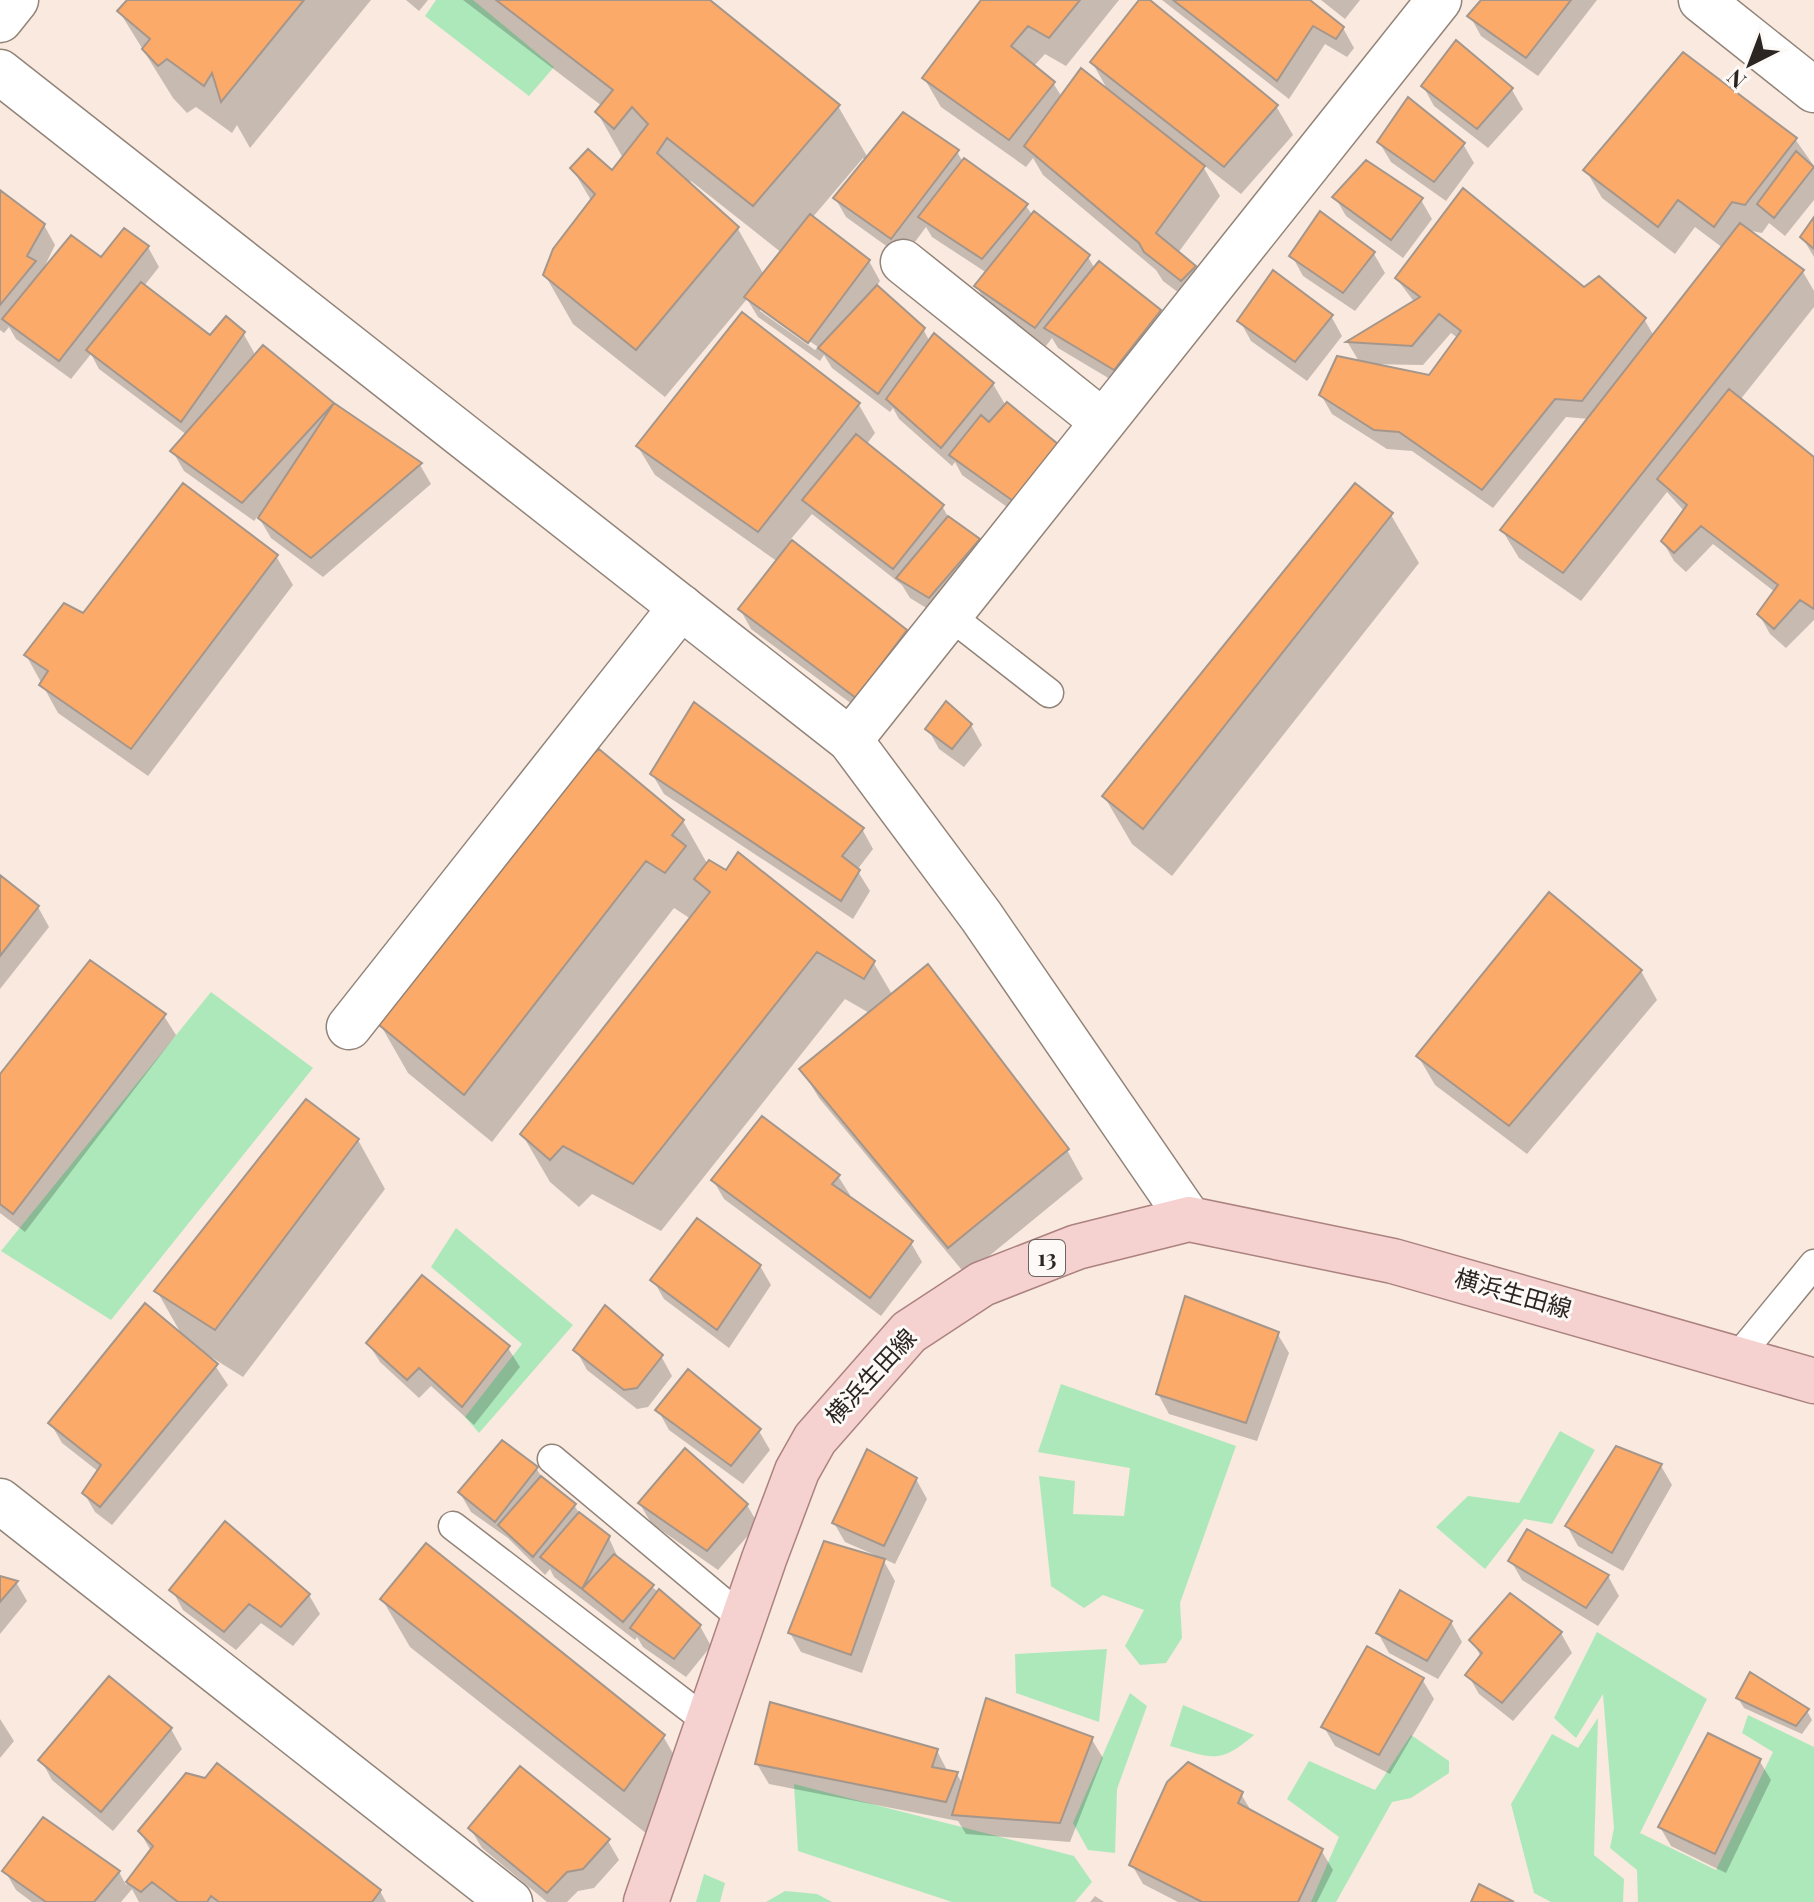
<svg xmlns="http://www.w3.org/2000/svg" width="1814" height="1902" viewBox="0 0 1814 1902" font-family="'Playfair Display','Noto Sans JP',serif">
	<rect width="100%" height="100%" fill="#f9e9de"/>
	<path fill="#ade8bb" d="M 436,0 L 473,0 L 554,67 L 529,96 L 425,16 Z
		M 211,992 L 313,1068 L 111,1320 L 1,1251 Z
		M 456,1228 L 573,1325 L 479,1433 L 465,1417 L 522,1344 L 431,1267 Z
		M 1061,1384 L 1236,1446 L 1180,1603 L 1182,1638 L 1166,1663 L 1140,1665 L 1125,1646 L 1144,1610 L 1103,1595 L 1084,1608 L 1051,1586 L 1039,1476 L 1075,1481 L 1073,1514 L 1124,1516 L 1130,1468 L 1038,1452 Z
		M 1560,1431 L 1595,1450 L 1552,1524 L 1524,1519 L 1485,1569 L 1436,1527 L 1468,1496 L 1519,1503 Z
		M 1597,1632 L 1707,1699 L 1640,1833 L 1716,1870 L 1773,1752 L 1742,1733 L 1748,1715 L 1814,1747 L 1814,1902 L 1638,1902 L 1637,1870 L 1610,1848 L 1614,1828 L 1603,1694 L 1576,1738 L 1554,1718 Z
		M 1107,1649 L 1099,1722 L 1016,1693 L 1015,1654 Z
		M 1130,1693 L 1147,1706 L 1117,1789 L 1115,1853 L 1088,1850 L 1073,1823 Z
		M 1183,1705 L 1254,1735 C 1219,1765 1212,1758 1170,1746 Z
		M 1598,1718 L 1594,1855 L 1624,1879 L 1623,1902 L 1551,1902 L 1534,1893 L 1511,1804 L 1552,1734 L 1578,1748 Z
		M 1411,1735 L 1449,1761 L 1449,1773 L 1411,1798 L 1392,1802 L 1336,1902 L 1311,1902 L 1339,1837 L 1287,1799 L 1309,1761 L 1375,1790 Z
		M 794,1784 L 1074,1856 L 1092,1882 L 1075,1902 L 952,1902 L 798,1851 Z
		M 704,1874 L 725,1883 L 720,1902 L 696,1902 Z
		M 785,1891 L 817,1894 L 832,1902 L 766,1902 Z"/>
	<path fill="#0003" fill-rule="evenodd" d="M 130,0 L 371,0 L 250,148 L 237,125 L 232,133 L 196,107 L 187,113 L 173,98 L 119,11 Z
		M 406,0 L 428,0 L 419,11 Z
		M 463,0 L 706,0 L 838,106 L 868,158 L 957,152 L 963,162 L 1026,206 L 1033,216 L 1088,257 L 1095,269 L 1159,311 L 1170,331 L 1125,388 L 1058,348 L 1052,338 L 1046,346 L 988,305 L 976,286 L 987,273 L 932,237 L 926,227 L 903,258 L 846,217 L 835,198 L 866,161 L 863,158 L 812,218 L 869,261 L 880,281 L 876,287 L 923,329 L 930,342 L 993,384 L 1006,406 L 1024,519 L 962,475 L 955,462 L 952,466 L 899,419 L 893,408 L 890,412 L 832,368 L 824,355 L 820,361 L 758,317 L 747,299 L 665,397 L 573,324 L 545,275 L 592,202 L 572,168 L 612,173 L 623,158 L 597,112 L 602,106 ZM 691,181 L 782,253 L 764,275 L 738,229 L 688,184 ZM 760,306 L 818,347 L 815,350 L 760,311 Z
		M 982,0 L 1119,0 L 1066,66 L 1045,54 L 1033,67 L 1053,83 L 1062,97 L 1110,94 L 1092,62 L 1142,0 L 1147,0 L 1276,106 L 1293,135 L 1241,194 L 1201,163 L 1220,196 L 1178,253 L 1195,268 L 1211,296 L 1199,308 L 1163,281 L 1156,270 L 1043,175 L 1033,158 L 1026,167 L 941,107 L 924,78 Z
		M 1162,0 L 1307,0 L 1343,28 L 1354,48 L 1347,57 L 1325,44 L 1289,99 Z
		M 1321,0 L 1360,0 L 1345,19 Z
		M 1483,0 L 1597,0 L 1538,76 L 1481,36 L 1470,16 Z
		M 1457,43 L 1512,90 L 1523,109 L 1488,148 L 1434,106 L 1423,86 Z
		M 1795,139 L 1814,166 L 1814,200 L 1785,236 L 1769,223 L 1762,233 L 1747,230 L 1803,272 L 1814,291 L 1814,307 L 1740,400 L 1814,460 L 1814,620 L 1786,648 L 1770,634 L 1759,614 L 1775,592 L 1713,544 L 1686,572 L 1674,561 L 1663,542 L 1685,512 L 1667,492 L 1581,601 L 1519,558 L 1502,530 L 1589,419 L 1566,417 L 1493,508 L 1412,451 L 1387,449 L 1332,414 L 1321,395 L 1360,363 L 1348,343 L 1415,303 L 1397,279 L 1584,290 L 1644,319 L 1654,336 L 1723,248 L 1695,227 L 1675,254 L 1602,198 L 1586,170 ZM 1451,333 L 1458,338 L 1430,377 L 1365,364 L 1423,365 Z
		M 1379,142 L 1463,144 L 1474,163 L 1446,201 L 1391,162 Z
		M 0,193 L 44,225 L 55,245 L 40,276 L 148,247 L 159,267 L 144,286 L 210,338 L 243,333 L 256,356 L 263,348 L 333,404 L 420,465 L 431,484 L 323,577 L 271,538 L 258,516 L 254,521 L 184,471 L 173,452 L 187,435 L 99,369 L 91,354 L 71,379 L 16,339 L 9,327 L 4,333 L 0,330 Z
		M 1335,197 L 1421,200 L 1432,219 L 1403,258 L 1346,216 Z
		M 1814,221 L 1814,257 L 1802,237 Z
		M 1374,254 L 1385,273 L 1355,311 L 1303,276 L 1292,256 Z
		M 742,315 L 859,405 L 875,433 L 866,445 L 942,506 L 950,520 L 979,541 L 990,560 L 941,617 L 910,598 L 902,585 L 812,514 L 790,540 L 905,631 L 917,651 L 868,716 L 751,629 L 740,609 L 778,562 L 655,475 L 638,447 Z
		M 1331,316 L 1342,336 L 1307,381 L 1251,341 L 1240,321 Z
		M 1391,515 L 1419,563 L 1172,876 L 1132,844 L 1104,796 Z
		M 276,556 L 293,585 L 148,776 L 58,713 L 26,655 L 83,616 Z
		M 971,725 L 982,745 L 964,767 L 939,749 L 928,729 Z
		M 652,774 L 862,829 L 873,849 L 857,870 L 870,891 L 853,919 L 664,794 Z
		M 683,821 L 708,865 L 873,962 L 893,996 L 1067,1150 L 1083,1179 L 966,1275 L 819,1098 L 802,1070 L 871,1014 L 845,999 L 661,1231 L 592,1194 L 579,1207 L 550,1182 L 522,1134 L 691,919 L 674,908 L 492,1142 L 408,1073 L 380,1024 Z
		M 0,878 L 38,907 L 49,927 L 0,989 Z
		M 1641,971 L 1657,1000 L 1527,1154 L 1435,1085 L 1418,1056 Z
		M 164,1016 L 176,1035 L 25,1232 L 0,1213 L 0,1077 Z
		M 358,1140 L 385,1189 L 243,1377 L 208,1355 L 228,1385 L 112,1525 L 95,1512 L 84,1493 L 99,1472 L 62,1443 L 51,1424 L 183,1337 L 157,1291 Z
		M 838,1176 L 850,1195 L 848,1198 L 911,1243 L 922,1262 L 881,1316 L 724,1199 L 713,1180 Z
		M 760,1266 L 771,1285 L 729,1348 L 664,1299 L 653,1280 Z
		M 1277,1333 L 1289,1353 L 1257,1441 L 1169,1414 L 1158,1394 Z
		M 368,1343 L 508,1348 L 520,1367 L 474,1425 L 431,1386 L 419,1398 L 380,1362 Z
		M 576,1350 L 661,1356 L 672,1376 L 648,1407 L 637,1409 L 587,1370 Z
		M 658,1410 L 759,1431 L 770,1450 L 743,1484 L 669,1430 Z
		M 1661,1466 L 1672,1485 L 1623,1571 L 1578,1546 L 1567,1526 Z
		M 536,1468 L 543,1479 L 574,1505 L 581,1516 L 609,1538 L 619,1560 L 700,1626 L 711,1646 L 686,1677 L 643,1647 L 637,1637 L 635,1640 L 554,1577 L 550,1569 L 545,1575 L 508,1538 L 471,1512 L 460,1493 Z
		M 916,1479 L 927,1499 L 895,1564 L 882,1558 L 895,1581 L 862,1673 L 801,1652 L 790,1633 L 877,1556 L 845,1542 L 834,1523 Z
		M 640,1504 L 747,1505 L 758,1524 L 718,1570 L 651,1523 Z
		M 1511,1561 L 1608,1576 L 1619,1596 L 1598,1626 L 1522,1580 Z
		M 0,1578 L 16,1582 L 27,1601 L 0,1634 Z
		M 172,1590 L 309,1595 L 320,1614 L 293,1646 L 261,1623 L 236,1650 L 183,1610 Z
		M 382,1599 L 663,1736 L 691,1785 L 652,1838 L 410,1647 Z
		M 1451,1622 L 1462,1642 L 1438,1679 L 1389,1653 L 1378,1633 Z
		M 1561,1633 L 1572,1653 L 1513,1721 L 1479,1694 L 1468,1675 L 1481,1657 L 1472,1640 Z
		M 1422,1679 L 1434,1699 L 1390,1774 L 1335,1746 L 1324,1727 Z
		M 1738,1698 L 1807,1711 L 1812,1720 L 1802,1734 L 1744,1708 Z
		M 0,1719 L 14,1741 L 0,1758 Z
		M 171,1729 L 182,1749 L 113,1831 L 52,1780 L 41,1760 Z
		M 1091,1738 L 1103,1758 L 1070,1842 L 966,1834 L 958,1821 L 769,1784 L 757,1764 L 937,1751 L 948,1772 L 957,1774 L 963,1785 Z
		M 1759,1760 L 1771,1780 L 1726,1873 L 1671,1846 L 1660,1827 Z
		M 1241,1794 L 1253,1814 L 1321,1850 L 1333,1870 L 1317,1902 L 1178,1902 L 1143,1884 L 1132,1865 Z
		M 470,1828 L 608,1841 L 619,1860 L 594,1888 L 578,1891 L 567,1902 L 547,1902 L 482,1848 Z
		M 140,1832 L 380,1891 L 386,1902 L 139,1902 L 132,1889 L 121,1902 L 32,1902 L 16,1890 L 5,1871 L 119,1872 L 126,1885 L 151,1851 Z
		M 1095,1896 L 1104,1902 L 1090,1902 Z"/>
	<path fill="#fbaa69" stroke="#a5968b" stroke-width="2" d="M 127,0 L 304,0 L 221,102 L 212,73 L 204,86 L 167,59 L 158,66 L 142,49 L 150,39 L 117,11 Z
		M 496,0 L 710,0 L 840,105 L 753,206 L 667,138 L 657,153 L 739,227 L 636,350 L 543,275 L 553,249 L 595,194 L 570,168 L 588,149 L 612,170 L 648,124 L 632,107 L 614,129 L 595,112 L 613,90 Z
		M 981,0 L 1080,0 L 1049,38 L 1028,26 L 1011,46 L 1055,82 L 1009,140 L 922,78 Z
		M 1139,0 L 1150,0 L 1278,105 L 1224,167 L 1090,62 Z
		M 1173,0 L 1310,0 L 1344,27 L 1336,39 L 1313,26 L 1277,81 Z
		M 1481,0 L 1571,0 L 1526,58 L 1467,16 Z
		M 1456,40 L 1513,88 L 1477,129 L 1421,86 Z
		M 1683,52 L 1797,138 L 1745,205 L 1732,202 L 1714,227 L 1678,200 L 1658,227 L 1583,170 Z
		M 1081,68 L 1205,166 L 1156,233 L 1196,266 L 1181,281 L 1144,252 L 1139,243 L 1024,146 Z
		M 1408,97 L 1465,143 L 1434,182 L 1377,142 Z
		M 903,112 L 959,150 L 891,239 L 833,198 Z
		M 1796,151 L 1814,167 L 1774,218 L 1757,204 Z
		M 964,158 L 1028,204 L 982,259 L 918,217 Z
		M 1366,160 L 1423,198 L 1391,240 L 1332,197 Z
		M 1463,188 L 1584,287 L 1599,276 L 1646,318 L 1582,401 L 1555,399 L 1482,490 L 1399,432 L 1374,430 L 1319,395 L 1337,356 L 1429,375 L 1461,331 L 1439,314 L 1412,346 L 1346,342 L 1420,297 L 1395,278 Z
		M 0,190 L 45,224 L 27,256 L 36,261 L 0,305 Z
		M 1034,211 L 1090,255 L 1035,328 L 974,286 Z
		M 1320,211 L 1375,252 L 1343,293 L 1289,256 Z
		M 810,214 L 870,260 L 808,343 L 744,297 Z
		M 1814,217 L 1814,249 L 1800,237 Z
		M 1740,223 L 1804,270 L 1563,573 L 1500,530 Z
		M 124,228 L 149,246 L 59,361 L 2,319 L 71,235 L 101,257 Z
		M 1099,261 L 1161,310 L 1114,370 L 1044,328 Z
		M 1273,270 L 1333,315 L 1295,362 L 1237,321 Z
		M 141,282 L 210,335 L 226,316 L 245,332 L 181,422 L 86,350 Z
		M 877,285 L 925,328 L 878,394 L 818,348 Z
		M 742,312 L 860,403 L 758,532 L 636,446 Z
		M 934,333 L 994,383 L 941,448 L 886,399 Z
		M 263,345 L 334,403 L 242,503 L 170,451 Z
		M 1729,389 L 1814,457 L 1814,609 L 1800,600 L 1774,629 L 1757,614 L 1778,585 L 1701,526 L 1674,553 L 1661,541 L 1687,505 L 1657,479 Z
		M 1007,402 L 1059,445 L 1013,501 L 949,455 L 981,415 L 989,422 Z
		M 334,403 L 422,463 L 311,558 L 258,518 Z
		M 856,434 L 944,505 L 893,569 L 802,500 Z
		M 183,483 L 278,555 L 131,749 L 39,685 L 48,671 L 24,655 L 64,603 L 83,613 Z
		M 1355,483 L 1393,513 L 1143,829 L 1102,796 Z
		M 948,516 L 980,539 L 929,598 L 896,578 Z
		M 792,540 L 907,630 L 856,698 L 738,609 Z
		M 946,701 L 972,724 L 952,749 L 925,729 Z
		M 694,702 L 864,828 L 842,856 L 860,870 L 841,901 L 650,774 Z
		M 599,749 L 684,820 L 672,835 L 686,846 L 665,873 L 646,861 L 464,1095 L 378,1024 L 576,769 Z
		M 738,852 L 875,961 L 864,979 L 817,952 L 633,1184 L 563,1146 L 550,1160 L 520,1134 L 710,892 L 694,879 L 709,860 L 726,870 Z
		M 0,875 L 39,906 L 0,956 Z
		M 1549,892 L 1642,970 L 1509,1126 L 1416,1056 Z
		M 90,960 L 166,1014 L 13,1214 L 0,1204 L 0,1074 Z
		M 928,964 L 1069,1149 L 948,1248 L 799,1069 Z
		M 306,1099 L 359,1139 L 215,1330 L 154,1291 Z
		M 762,1116 L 840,1175 L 832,1184 L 913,1241 L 870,1298 L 711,1180 Z
		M 697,1218 L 761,1265 L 717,1330 L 650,1280 Z
		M 422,1275 L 510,1346 L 462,1407 L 419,1368 L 407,1380 L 366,1343 Z
		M 1185,1296 L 1279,1332 L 1246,1423 L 1156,1394 Z
		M 145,1303 L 218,1364 L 100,1507 L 82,1493 L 101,1465 L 48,1423 Z
		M 605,1305 L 663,1355 L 637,1388 L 624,1390 L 573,1350 Z
		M 688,1369 L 761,1429 L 731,1466 L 655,1410 Z
		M 502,1440 L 538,1467 L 495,1522 L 458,1492 Z
		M 1616,1446 L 1662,1464 L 1612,1553 L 1565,1526 Z
		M 685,1448 L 748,1504 L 707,1551 L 638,1503 Z
		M 867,1449 L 917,1478 L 884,1546 L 832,1523 Z
		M 541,1476 L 576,1504 L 533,1557 L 498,1525 Z
		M 579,1512 L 610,1536 L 582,1589 L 540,1557 Z
		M 225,1521 L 310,1594 L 281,1627 L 249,1604 L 224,1632 L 169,1590 Z
		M 1527,1529 L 1609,1575 L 1586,1608 L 1508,1561 Z
		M 824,1541 L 885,1559 L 851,1655 L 788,1633 Z
		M 426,1543 L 665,1735 L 624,1791 L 380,1599 Z
		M 614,1554 L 654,1585 L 623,1622 L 582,1589 Z
		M 0,1576 L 18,1581 L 0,1602 Z
		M 659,1589 L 701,1625 L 674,1659 L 630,1628 Z
		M 1400,1590 L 1452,1621 L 1427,1661 L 1376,1633 Z
		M 1510,1593 L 1562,1632 L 1502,1703 L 1465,1675 L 1482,1653 L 1469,1640 Z
		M 1367,1646 L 1424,1678 L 1379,1755 L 1321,1727 Z
		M 1750,1672 L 1809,1709 L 1796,1726 L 1736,1698 Z
		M 109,1676 L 172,1728 L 101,1812 L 38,1760 Z
		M 986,1698 L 1093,1737 L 1060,1823 L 952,1815 Z
		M 770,1702 L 938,1749 L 932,1767 L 958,1772 L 946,1802 L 755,1764 Z
		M 1708,1733 L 1761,1759 L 1715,1854 L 1658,1827 Z
		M 1188,1762 L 1243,1792 L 1238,1803 L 1323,1849 L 1298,1902 L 1202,1902 L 1129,1865 L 1167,1782 Z
		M 217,1763 L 381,1890 L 372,1902 L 219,1902 L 211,1896 L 207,1902 L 178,1902 L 152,1882 L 141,1892 L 126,1882 L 153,1846 L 138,1831 L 186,1773 L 205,1778 Z
		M 520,1766 L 610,1839 L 583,1869 L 567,1872 L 547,1893 L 468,1828 Z
		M 43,1817 L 120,1871 L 94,1902 L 46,1902 L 2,1871 Z
		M 1479,1884 L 1514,1902 L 1471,1902 Z"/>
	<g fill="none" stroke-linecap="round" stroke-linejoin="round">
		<defs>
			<path id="service" d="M 949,615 L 1049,693
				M 1736,1359 L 1814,1264
				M 552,1459 L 743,1619
				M 453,1526 L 708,1722"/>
			<path id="minor" d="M 1701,0 L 1814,90
				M 903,262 L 1102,421
				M 850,740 L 1439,0
				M 349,1027 L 681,607
				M 0,1501 L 510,1902"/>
			<path id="tertiary" d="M 0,20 L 16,0
				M 0,72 L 850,740 L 981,916 L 1189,1219"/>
			<path id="primary" d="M 646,1902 L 764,1559 L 797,1471 L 815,1439 L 909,1332 L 982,1284 L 1077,1247 L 1189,1219 L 1393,1261 L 1814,1381"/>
		</defs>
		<use href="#service" stroke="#928479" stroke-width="31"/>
		<use href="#minor" stroke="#928479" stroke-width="47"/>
		<use href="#tertiary" stroke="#928479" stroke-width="47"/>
		<use href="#primary" stroke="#ab827e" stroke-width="47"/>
		<use href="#service" stroke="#fff" stroke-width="28"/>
		<use href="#minor" stroke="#fff" stroke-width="44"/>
		<use href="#tertiary" stroke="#fff" stroke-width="44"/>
		<use href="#primary" stroke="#f5d1d0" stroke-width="44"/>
	</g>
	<g text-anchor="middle" stroke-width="6" stroke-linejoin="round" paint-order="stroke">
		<rect fill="#fcf9f7" stroke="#6a6562" stroke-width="2" x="1029" y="1240" width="36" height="36" rx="6"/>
		<g font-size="22" font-weight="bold" fill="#2c2622">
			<text x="1047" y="1266">13</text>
		</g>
		<g font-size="24" fill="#2c2622" stroke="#fcf9f7">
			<text transform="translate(1513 1294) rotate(16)" y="8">横浜生田線</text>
			<text transform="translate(871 1377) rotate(-47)" y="8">横浜生田線</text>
		</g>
	</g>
	<g transform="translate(1750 64) rotate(222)" stroke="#fcf9f7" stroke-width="6" paint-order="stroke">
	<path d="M0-6L14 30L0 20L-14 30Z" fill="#2c2622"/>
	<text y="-12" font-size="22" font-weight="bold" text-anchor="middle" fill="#2c2622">N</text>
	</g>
</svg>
